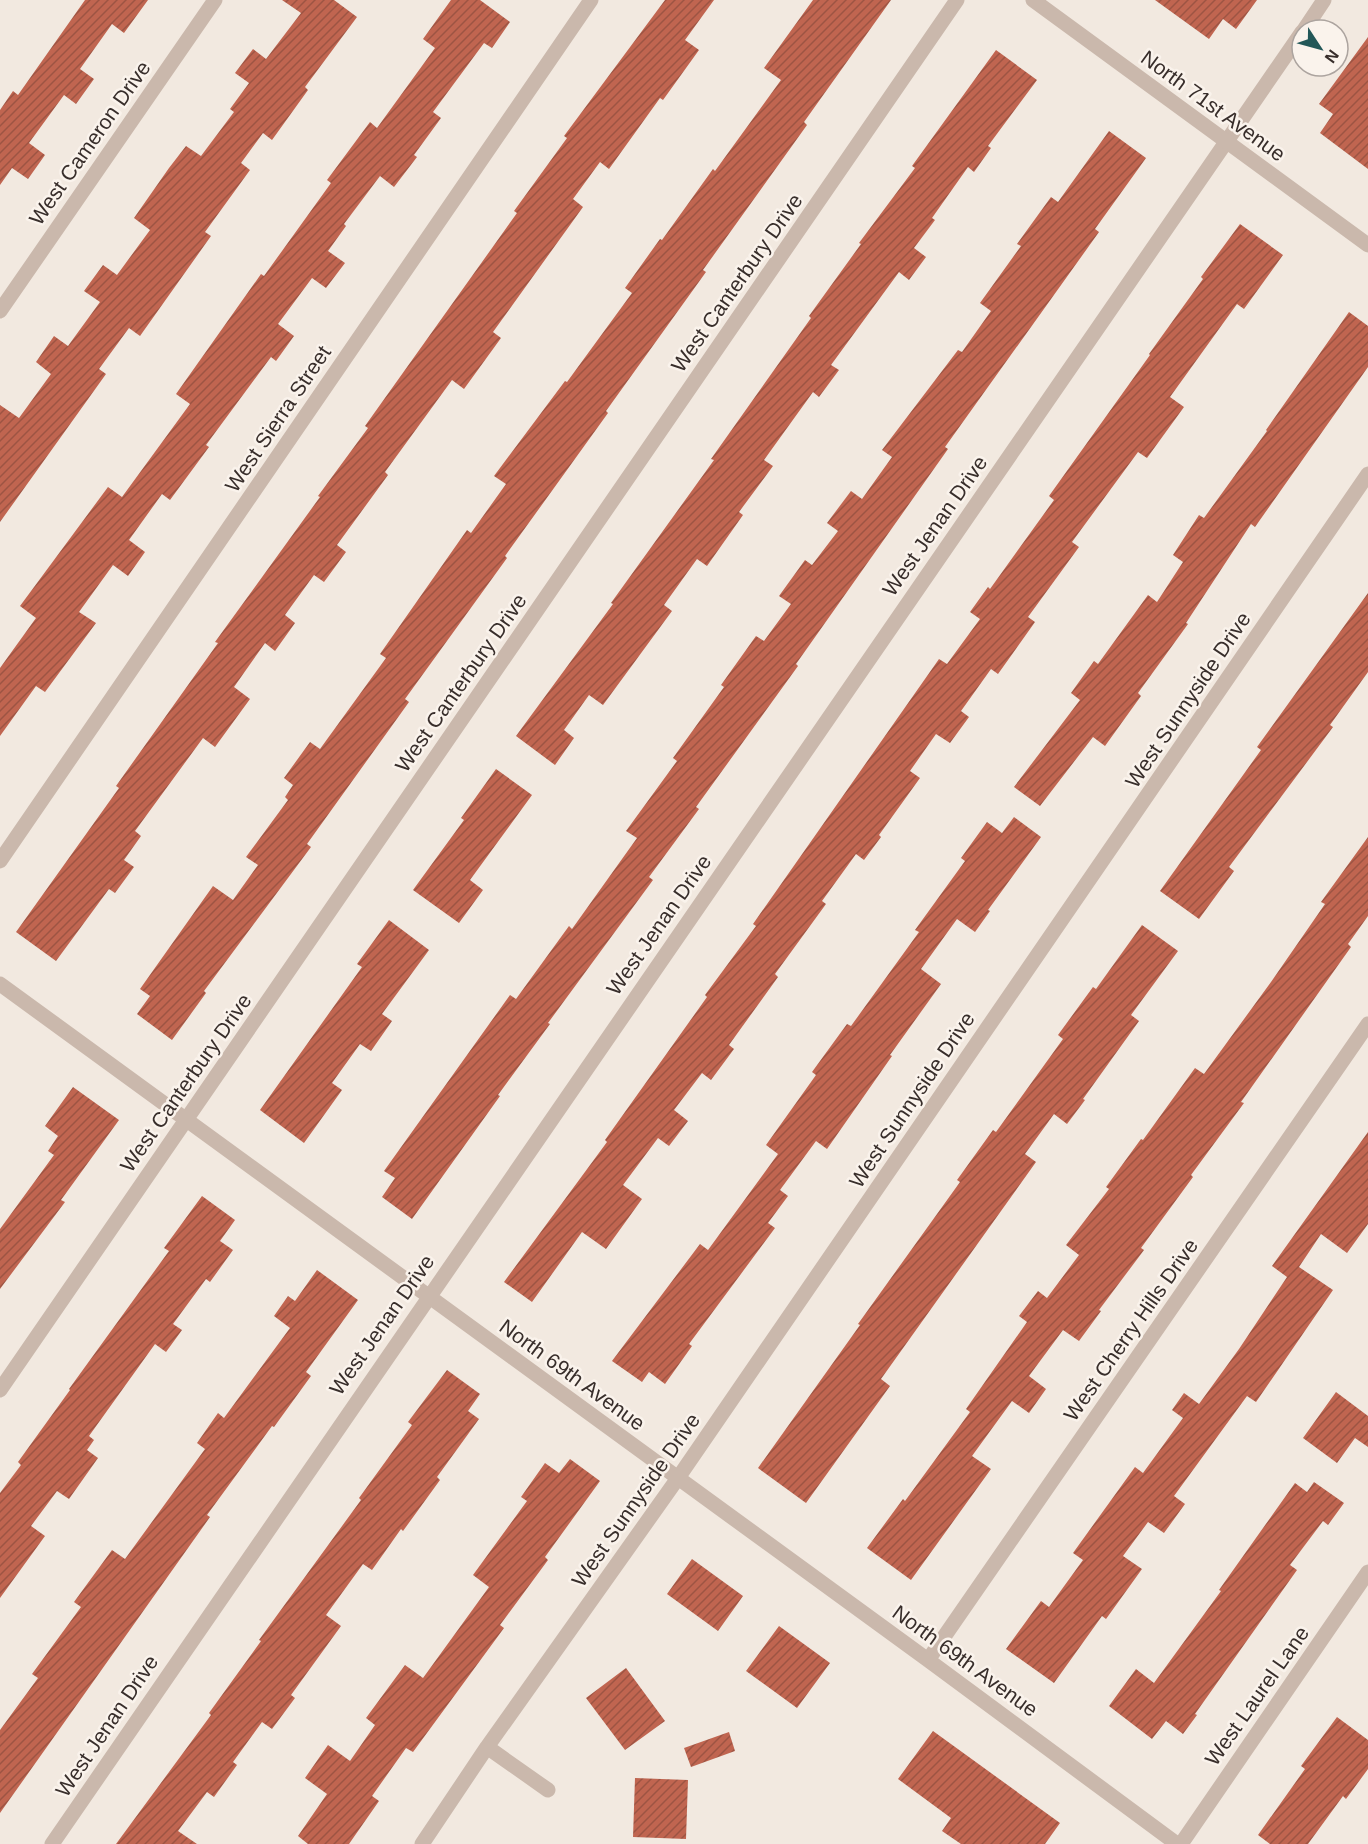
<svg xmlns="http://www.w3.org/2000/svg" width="1368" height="1844" viewBox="0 0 1368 1844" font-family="Helvetica,sans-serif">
	<defs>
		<pattern id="building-hatch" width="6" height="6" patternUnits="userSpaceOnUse" patternTransform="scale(1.5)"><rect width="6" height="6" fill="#c06550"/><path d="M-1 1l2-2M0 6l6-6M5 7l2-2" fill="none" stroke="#9d5443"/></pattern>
	</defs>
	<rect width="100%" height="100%" fill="#f2e9e0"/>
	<path fill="url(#building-hatch)" d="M 85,0 L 148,0 L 124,33 L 112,24 L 80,69 L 94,79 L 76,104 L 64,95 L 29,143 L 45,155 L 28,179 L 12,168 L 0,185 L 0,110 L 13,91 L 18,95 Z
		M 282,0 L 334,0 L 357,17 L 305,87 L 308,90 L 272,140 L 263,133 L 241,163 L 250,170 L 205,232 L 211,236 L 140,336 L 129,328 L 99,369 L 106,374 L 0,522 L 0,405 L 19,418 L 51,374 L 36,362 L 54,336 L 68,346 L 100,302 L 84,291 L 103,265 L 117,275 L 150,230 L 134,218 L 169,168 L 186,146 L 201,156 L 234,112 L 230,109 L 249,83 L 235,73 L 253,49 L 266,59 L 301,13 Z
		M 451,0 L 480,0 L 510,22 L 492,48 L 484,43 L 433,112 L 441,118 L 414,155 L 417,157 L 394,187 L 380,176 L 344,224 L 346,226 L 328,251 L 345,263 L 326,288 L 312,278 L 278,324 L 294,336 L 276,361 L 271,357 L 206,445 L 209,447 L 170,500 L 162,494 L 129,540 L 145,552 L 128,576 L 113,565 L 79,612 L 96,623 L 45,692 L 36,686 L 0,736 L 0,668 L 36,618 L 20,606 L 108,487 L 122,497 L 190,404 L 176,394 L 261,274 L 264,276 L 331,183 L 327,180 L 370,122 L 377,128 L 435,48 L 423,39 Z
		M 665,0 L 714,0 L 685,40 L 699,50 L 663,100 L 660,98 L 609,169 L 600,162 L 573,199 L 583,207 L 493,332 L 501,338 L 464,389 L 452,380 L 385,472 L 388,475 L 337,545 L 346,552 L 324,582 L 314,575 L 285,615 L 295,623 L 275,651 L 265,643 L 234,687 L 250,699 L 215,747 L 203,738 L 135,831 L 141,836 L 124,860 L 134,867 L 115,893 L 109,889 L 56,961 L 16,932 L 119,788 L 116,786 L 218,643 L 215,642 L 320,497 L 318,496 L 368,428 L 365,426 L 517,213 L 514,211 L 567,138 L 564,136 Z
		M 813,0 L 891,0 L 804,122 L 807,125 L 703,270 L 706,272 L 606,411 L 608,413 L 505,556 L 507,558 L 405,699 L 409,702 L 307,844 L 311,847 L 204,991 L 206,993 L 172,1040 L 137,1014 L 150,996 L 140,989 L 213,886 L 233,900 L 258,865 L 246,857 L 288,800 L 285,797 L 293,785 L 284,778 L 310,742 L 320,749 L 386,658 L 380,654 L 467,530 L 471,533 L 506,484 L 494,476 L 565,381 L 567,382 L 632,293 L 625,288 L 660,239 L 662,240 L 713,169 L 715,171 L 781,80 L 764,68 Z
		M 1155,0 L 1257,0 L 1236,29 L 1223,19 L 1209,39 Z
		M 1368,37 L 1368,169 L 1320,133 L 1333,114 L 1319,104 Z
		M 996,50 L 1037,80 L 988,146 L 991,148 L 974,172 L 968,167 L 932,218 L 935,220 L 914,248 L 926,257 L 909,280 L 899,272 L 831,365 L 839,370 L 819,397 L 813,392 L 764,460 L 773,466 L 739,512 L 743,515 L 707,566 L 697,559 L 664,605 L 672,611 L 603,705 L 589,695 L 564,730 L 574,738 L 555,765 L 516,736 L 613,604 L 611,603 L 714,460 L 711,459 L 811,318 L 809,316 L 861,244 L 859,243 L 915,168 L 912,166 Z
		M 1109,131 L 1146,158 L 1095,229 L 1099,232 L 945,447 L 948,449 L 796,664 L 798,666 L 696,807 L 699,809 L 649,877 L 653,880 L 548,1023 L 550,1024 L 498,1095 L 500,1096 L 412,1219 L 382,1197 L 395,1178 L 384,1171 L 510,995 L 516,999 L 569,926 L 572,929 L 637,838 L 626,831 L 677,761 L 673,758 L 724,687 L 721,685 L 756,636 L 764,641 L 791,604 L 779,596 L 805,560 L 812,565 L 838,531 L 827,523 L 851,491 L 862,499 L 892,457 L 882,450 L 958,350 L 962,352 L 991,311 L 980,303 L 1021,246 L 1017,244 L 1051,197 L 1058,202 Z
		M 1240,224 L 1283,255 L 1244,309 L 1237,304 L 1170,397 L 1184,407 L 1147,458 L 1138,452 L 1072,542 L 1079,547 L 1028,617 L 1035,622 L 998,674 L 991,669 L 961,711 L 969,717 L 950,743 L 936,734 L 910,771 L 920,778 L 879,835 L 881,837 L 864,860 L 856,854 L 822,901 L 826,904 L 775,974 L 778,977 L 729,1045 L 734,1049 L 711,1080 L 702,1073 L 674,1110 L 688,1121 L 669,1146 L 658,1138 L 623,1185 L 642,1199 L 606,1249 L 582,1232 L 532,1302 L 504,1282 L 607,1142 L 605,1140 L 707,997 L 705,995 L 756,926 L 753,924 L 939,659 L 947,664 L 980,619 L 970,612 L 988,587 L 990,589 L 1054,500 L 1049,496 L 1150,355 L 1149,354 L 1203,279 L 1201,277 Z
		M 1349,312 L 1368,326 L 1368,367 L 1255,527 L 1251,524 L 1186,623 L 1188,624 L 1138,693 L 1141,696 L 1105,746 L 1093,737 L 1040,806 L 1014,787 L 1080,700 L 1071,693 L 1094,661 L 1098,664 L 1148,595 L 1157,602 L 1183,562 L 1173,555 L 1199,515 L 1204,518 L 1267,431 L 1266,430 Z
		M 1368,593 L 1368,672 L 1330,725 L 1333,727 L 1229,867 L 1234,871 L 1199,919 L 1160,891 L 1261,750 L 1257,747 Z
		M 496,769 L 532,795 L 470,880 L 483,890 L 459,923 L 413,890 L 464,820 L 461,818 Z
		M 1014,817 L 1041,837 L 988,910 L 990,911 L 975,932 L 957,919 L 921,969 L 941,984 L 890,1055 L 892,1056 L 827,1149 L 816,1141 L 780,1190 L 788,1196 L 768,1223 L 775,1228 L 689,1344 L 692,1346 L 665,1384 L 649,1372 L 642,1382 L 612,1361 L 700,1244 L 708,1250 L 778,1154 L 766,1145 L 816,1075 L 812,1072 L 847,1024 L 851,1026 L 919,932 L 915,930 L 965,861 L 961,858 L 987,822 L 1002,833 Z
		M 1368,837 L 1368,916 L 1348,944 L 1351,947 L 1241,1102 L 1244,1103 L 1191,1175 L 1193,1177 L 1141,1248 L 1144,1250 L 1099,1310 L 1101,1311 L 1079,1341 L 1063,1330 L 1029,1376 L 1046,1389 L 1029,1413 L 1012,1401 L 972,1456 L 991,1469 L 911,1580 L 867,1548 L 903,1499 L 905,1501 L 970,1412 L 966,1409 L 1027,1322 L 1019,1316 L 1038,1291 L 1047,1298 L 1079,1255 L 1066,1245 L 1109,1189 L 1106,1187 L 1141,1139 L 1143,1140 L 1195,1068 L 1204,1074 L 1271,982 L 1325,904 L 1321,902 Z
		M 389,920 L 429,950 L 382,1014 L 392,1021 L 371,1051 L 360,1044 L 332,1083 L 342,1090 L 304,1143 L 260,1110 L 362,967 L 357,964 Z
		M 1142,925 L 1178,951 L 1131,1015 L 1139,1021 L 1083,1099 L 1085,1100 L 1067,1124 L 1054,1114 L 1025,1154 L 1036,1162 L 881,1379 L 890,1386 L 806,1503 L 758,1468 L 860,1325 L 858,1324 L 960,1182 L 957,1180 L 993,1130 L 996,1132 L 1063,1039 L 1058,1035 L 1093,987 L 1096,989 Z
		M 73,1087 L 119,1120 L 61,1200 L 65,1202 L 0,1289 L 0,1229 L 54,1155 L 48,1151 L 58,1136 L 45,1126 Z
		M 1368,1132 L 1368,1224 L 1347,1253 L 1321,1234 L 1299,1267 L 1333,1290 L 1256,1402 L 1247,1396 L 1174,1496 L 1185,1504 L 1164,1533 L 1148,1522 L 1123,1556 L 1142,1569 L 1106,1619 L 1102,1616 L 1054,1683 L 1006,1649 L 1041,1601 L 1049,1607 L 1083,1560 L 1073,1553 L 1135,1467 L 1143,1473 L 1183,1418 L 1172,1410 L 1184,1393 L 1199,1404 L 1239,1349 L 1287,1277 L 1272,1266 Z
		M 202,1196 L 235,1220 L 220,1241 L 233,1250 L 210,1282 L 206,1279 L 173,1324 L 182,1330 L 166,1352 L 155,1344 L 89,1436 L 94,1440 L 87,1450 L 98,1458 L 69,1499 L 57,1491 L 31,1526 L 45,1536 L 0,1598 L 0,1493 L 21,1465 L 18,1462 L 70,1390 L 69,1389 L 169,1251 L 164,1248 Z
		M 317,1270 L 358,1300 L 306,1372 L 311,1376 L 274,1427 L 272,1426 L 207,1515 L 210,1517 L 0,1813 L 0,1730 L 38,1678 L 32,1674 L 81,1607 L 74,1602 L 112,1550 L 125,1559 L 205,1449 L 197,1443 L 218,1413 L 224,1418 L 290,1328 L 274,1316 L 288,1296 L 295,1301 Z
		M 447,1370 L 480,1394 L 468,1411 L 479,1419 L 437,1477 L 440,1480 L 403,1531 L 401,1529 L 372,1570 L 363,1564 L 326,1615 L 341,1626 L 291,1695 L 295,1698 L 272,1729 L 262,1722 L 233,1762 L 237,1765 L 214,1797 L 207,1792 L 178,1831 L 197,1844 L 116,1844 L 211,1715 L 209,1713 L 261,1641 L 259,1640 L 361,1500 L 359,1498 L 412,1425 L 408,1422 Z
		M 1336,1392 L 1368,1416 L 1368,1447 L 1355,1438 L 1337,1463 L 1303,1438 Z
		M 570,1459 L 600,1481 L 545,1557 L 548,1560 L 500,1625 L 504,1628 L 413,1752 L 406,1748 L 372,1796 L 379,1801 L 349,1844 L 308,1844 L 298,1836 L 327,1794 L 305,1778 L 328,1745 L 350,1761 L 375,1725 L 366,1718 L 405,1665 L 423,1678 L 489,1587 L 473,1575 L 527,1501 L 521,1497 L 545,1463 L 559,1473 Z
		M 1314,1482 L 1344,1503 L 1328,1525 L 1323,1521 L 1290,1565 L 1297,1570 L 1195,1714 L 1197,1715 L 1183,1734 L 1166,1721 L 1152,1739 L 1109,1706 L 1136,1669 L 1154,1683 L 1221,1591 L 1219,1590 L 1295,1483 L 1307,1492 Z
		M 692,1559 L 743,1596 L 718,1631 L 667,1594 Z
		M 779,1626 L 830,1663 L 797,1708 L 746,1671 Z
		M 626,1668 L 665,1721 L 625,1750 L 586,1698 Z
		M 1337,1717 L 1368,1740 L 1368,1769 L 1346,1799 L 1343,1796 L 1308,1844 L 1270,1844 L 1258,1835 L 1305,1769 L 1301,1766 Z
		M 933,1731 L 1060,1823 L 1045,1844 L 961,1844 L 942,1831 L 951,1818 L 898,1779 Z
		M 729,1732 L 735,1751 L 691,1767 L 684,1748 Z
		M 635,1778 L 688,1780 L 686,1839 L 633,1837 Z"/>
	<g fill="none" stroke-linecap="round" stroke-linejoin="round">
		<path stroke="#cab8ac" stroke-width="15" d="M 1304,30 L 1324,0
			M 0,311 L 215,0
			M 0,861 L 591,0
			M 0,984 L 928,1660 L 1177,1844
			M 0,1390 L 957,0
			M 928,1660 L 1368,1024
			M 487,1747 L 548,1790
			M 52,1844 L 1302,32
			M 422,1844 L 487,1747 L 678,1478 L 1368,474
			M 1181,1844 L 1368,1572"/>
		<path stroke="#cab8ac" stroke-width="15" d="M 1033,0 L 1368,245"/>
	</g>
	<g text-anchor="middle" stroke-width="5" stroke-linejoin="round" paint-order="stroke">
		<g font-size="21" fill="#382e2b" stroke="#faf3ec">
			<text transform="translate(1213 106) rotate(36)" y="7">North 71st Avenue</text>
			<text transform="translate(90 143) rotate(-55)" y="7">West Cameron Drive</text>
			<text transform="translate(737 283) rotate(-55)" y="7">West Canterbury Drive</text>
			<text transform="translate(278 419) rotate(-56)" y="7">West Sierra Street</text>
			<text transform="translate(935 526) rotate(-55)" y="7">West Jenan Drive</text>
			<text transform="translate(461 683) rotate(-55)" y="7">West Canterbury Drive</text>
			<text transform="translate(1188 700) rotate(-56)" y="7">West Sunnyside Drive</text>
			<text transform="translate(659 925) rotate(-55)" y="7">West Jenan Drive</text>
			<text transform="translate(186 1083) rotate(-55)" y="7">West Canterbury Drive</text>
			<text transform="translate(912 1100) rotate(-56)" y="7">West Sunnyside Drive</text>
			<text transform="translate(382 1325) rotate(-55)" y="7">West Jenan Drive</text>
			<text transform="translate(1131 1330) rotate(-55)" y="7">West Cherry Hills Drive</text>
			<text transform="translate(572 1375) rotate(36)" y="7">North 69th Avenue</text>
			<text transform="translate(636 1500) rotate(-55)" y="7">West Sunnyside Drive</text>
			<text transform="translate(965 1661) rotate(36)" y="7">North 69th Avenue</text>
			<text transform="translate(1257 1696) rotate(-55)" y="7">West Laurel Lane</text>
			<text transform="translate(107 1726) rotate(-56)" y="7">West Jenan Drive</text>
		</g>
	</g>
	<g transform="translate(1320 48) rotate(126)"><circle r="28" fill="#faf3ec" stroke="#aca49f" stroke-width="1.5"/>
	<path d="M0-4.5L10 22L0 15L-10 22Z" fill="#225758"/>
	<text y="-9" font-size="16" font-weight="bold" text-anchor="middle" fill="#382e2b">N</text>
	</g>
</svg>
